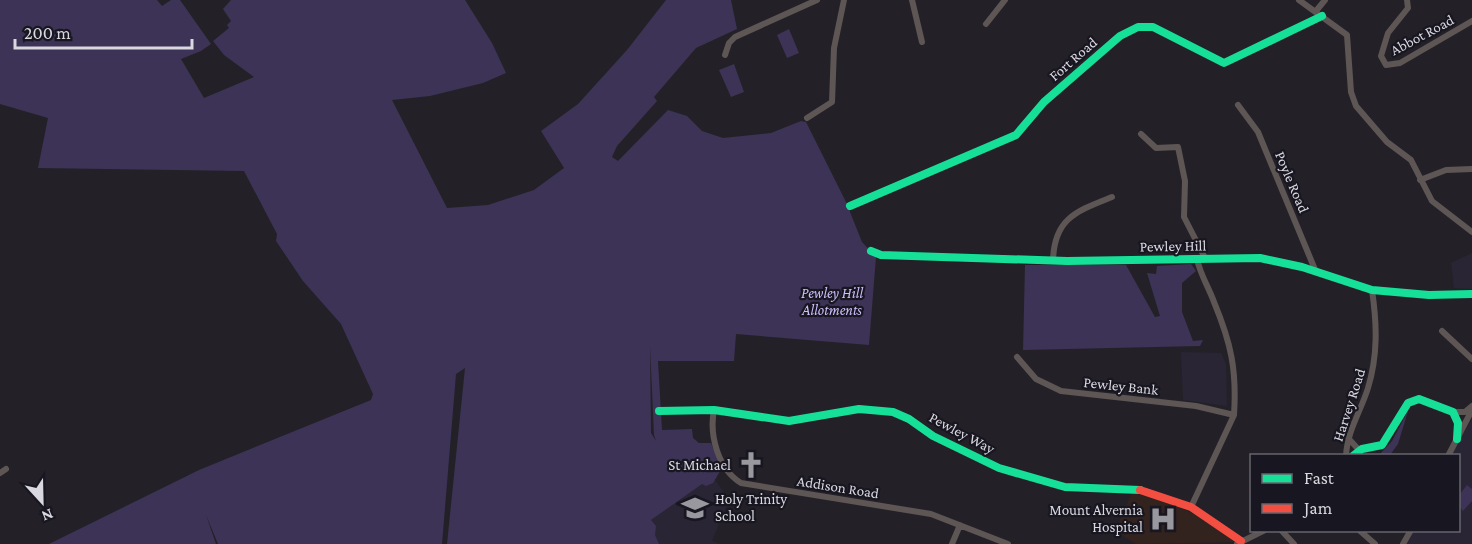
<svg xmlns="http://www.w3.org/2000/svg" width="1472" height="544" viewBox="0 0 1472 544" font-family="'Crimson Pro',serif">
	<rect width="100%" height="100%" fill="#232127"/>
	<path fill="#292534" d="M 1472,253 L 1472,289 L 1454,288 L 1451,263 Z
		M 1181,352 L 1221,353 L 1226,364 L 1227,406 L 1183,400 Z
		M 1472,419 L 1472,544 L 1406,544 L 1413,531 L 1458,530 L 1458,456 L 1451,455 Z
		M 710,472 L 729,500 L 712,541 L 720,544 L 622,544 Z"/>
	<path fill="#33231e" d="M 1132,493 L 1160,500 L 1202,517 L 1235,542 L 1136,544 L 1115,531 Z"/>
	<path fill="#3d3356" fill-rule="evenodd" d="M 0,0 L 157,0 L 162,6 L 171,0 L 180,0 L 211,44 L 201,51 L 181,59 L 204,98 L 254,77 L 224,55 L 213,41 L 229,28 L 227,25 L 231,21 L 223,9 L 231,0 L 465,0 L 492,43 L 506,73 L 483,83 L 430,96 L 392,100 L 447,208 L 488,205 L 534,190 L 564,168 L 541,131 L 578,104 L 627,50 L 666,0 L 731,0 L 737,29 L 696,48 L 654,97 L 657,101 L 617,146 L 612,157 L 618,161 L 668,110 L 687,116 L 702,131 L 723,138 L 771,133 L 801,121 L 806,122 L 846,202 L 862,242 L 876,257 L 869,345 L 736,334 L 734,361 L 658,361 L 662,430 L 692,429 L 693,438 L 699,443 L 711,443 L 722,468 L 713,483 L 706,486 L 702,484 L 651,520 L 656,526 L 655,535 L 659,544 L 447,544 L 465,368 L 456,374 L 442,544 L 218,544 L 206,515 L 216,544 L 49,544 L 199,470 L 371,400 L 373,394 L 341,324 L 303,281 L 276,241 L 277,234 L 244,171 L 38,168 L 48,118 L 0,104 ZM 650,346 L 654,435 L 656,441 L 651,433 Z
		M 789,29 L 799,53 L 787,58 L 777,35 Z
		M 734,64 L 744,92 L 731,97 L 719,70 Z
		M 1191,264 L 1196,271 L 1182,283 L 1182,312 L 1193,341 L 1203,340 L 1200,346 L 1023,350 L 1025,265 L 1126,265 L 1155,317 L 1160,316 L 1147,273 L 1156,274 L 1157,266 Z
		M 1408,411 L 1398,444 L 1390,455 L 1379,455 L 1392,441 Z
		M 1467,485 L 1472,489 L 1472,501 L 1463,511 L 1459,506 L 1459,495 Z"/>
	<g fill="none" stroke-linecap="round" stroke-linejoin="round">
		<path stroke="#5e5654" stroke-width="6" d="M 912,0 L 922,42
			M 1299,0 L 1347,35 L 1351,92 L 1356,106 L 1387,142 L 1411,160 L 1432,201 L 1472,232
			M 1407,0 L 1408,8 L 1388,33 L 1381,56 L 1386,65 L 1400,63 L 1472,21
			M 1316,11 L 1325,0
			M 986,24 L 1005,0
			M 725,55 L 729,43 L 735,37 L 817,0
			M 1238,105 L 1258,132 L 1316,272
			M 807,118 L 832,102 L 834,48 L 844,0
			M 1141,134 L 1156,148 L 1178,147 L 1185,181 L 1184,217 L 1205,258
			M 1420,180 L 1446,170 L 1472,169
			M 1053,261 C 1054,218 1077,211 1112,197
			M 1442,331 L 1472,359
			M 1017,357 L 1036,379 L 1061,391 L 1196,406 L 1234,415
			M 714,410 C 709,435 718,469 741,483 L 931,514 L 1008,544
			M 1453,412 L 1465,412 L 1472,406
			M 1348,438 L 1359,450
			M 1346,456 C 1347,431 1361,411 1368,388 C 1378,355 1377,324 1372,290
			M 1448,456 L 1472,410
			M 0,473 L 6,469
			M 1191,507 L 1234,415 C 1237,370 1231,343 1214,302 C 1209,288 1200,274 1197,259
			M 1281,530 L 1294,544
			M 1359,530 L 1375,544
			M 952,544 L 960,525
			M 1237,544 L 1265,530
			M 1403,544 L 1411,530"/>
		<path stroke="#16e098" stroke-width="8" d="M 850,206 L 1016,135 L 1044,102 L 1120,36 L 1138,27 L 1153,27 L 1224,63 L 1322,16
			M 871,251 L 881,255 L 1067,261 L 1260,258 L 1302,267 L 1372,290 L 1429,295 L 1472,294
			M 659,411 L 714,410 L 789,421 L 859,409 L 893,412 L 909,419 L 933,436 L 999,468 L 1065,487 L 1140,490
			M 1353,456 L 1362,449 L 1382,445 L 1408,403 L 1419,399 L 1453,412 L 1458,423 L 1457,439"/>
		<path stroke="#f24e42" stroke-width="8" d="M 1140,490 L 1191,507 L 1241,541"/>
	</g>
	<defs>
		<symbol id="church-bare" viewBox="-9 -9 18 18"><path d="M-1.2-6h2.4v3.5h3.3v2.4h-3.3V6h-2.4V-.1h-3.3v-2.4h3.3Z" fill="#9a989f" stroke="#181620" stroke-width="2.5" paint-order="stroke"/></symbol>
		<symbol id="school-bare" viewBox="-9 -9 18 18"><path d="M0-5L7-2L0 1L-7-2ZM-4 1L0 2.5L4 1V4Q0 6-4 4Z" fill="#9a989f" stroke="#181620" stroke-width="2.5" paint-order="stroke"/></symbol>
		<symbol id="hospital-bare" viewBox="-9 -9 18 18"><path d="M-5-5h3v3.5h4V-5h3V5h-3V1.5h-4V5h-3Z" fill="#9a989f" stroke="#181620" stroke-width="2.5" paint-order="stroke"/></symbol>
	</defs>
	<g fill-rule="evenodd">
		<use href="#church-bare" x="732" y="446" width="38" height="38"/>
		<use href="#school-bare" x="676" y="489" width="38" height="38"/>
		<use href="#hospital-bare" x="1144" y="500" width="38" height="38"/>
	</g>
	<g text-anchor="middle" stroke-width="4.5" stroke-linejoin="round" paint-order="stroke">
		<g font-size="15" fill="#dad8df" stroke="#181620">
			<text transform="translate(1422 35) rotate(-28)" y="5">Abbot Road</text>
			<text transform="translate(1073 59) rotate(-41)" y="5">Fort Road</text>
			<text transform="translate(1292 182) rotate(67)" y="5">Poyle Road</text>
			<text transform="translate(1173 246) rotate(-1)" y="5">Pewley Hill</text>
			<text transform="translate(1121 386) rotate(6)" y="5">Pewley Bank</text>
			<text transform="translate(1349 405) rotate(-72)" y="5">Harvey Road</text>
			<text transform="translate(962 433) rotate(28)" y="5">Pewley Way</text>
			<text transform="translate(838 487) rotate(9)" y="5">Addison Road</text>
		</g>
		<g font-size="15" font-style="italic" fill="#cdbefb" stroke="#181620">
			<text x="832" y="298">Pewley Hill<tspan x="832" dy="17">Allotments</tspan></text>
		</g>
		<g font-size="15" fill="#dad8df" stroke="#181620" text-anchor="end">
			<text x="731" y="470">St Michael</text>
			<text x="715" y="504" text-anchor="start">Holy Trinity<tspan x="715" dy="17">School</tspan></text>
			<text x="1143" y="515">Mount Alvernia<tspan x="1143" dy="17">Hospital</tspan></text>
		</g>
	</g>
	<rect x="1250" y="454" width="210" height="78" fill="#181620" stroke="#66646c" stroke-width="1.5"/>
	<rect x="1262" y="474" width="30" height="9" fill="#16e098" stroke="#66646c" stroke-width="1.5"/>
	<text x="1304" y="484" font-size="18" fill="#dad8df">Fast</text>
	<rect x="1262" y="504" width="30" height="9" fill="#f24e42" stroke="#66646c" stroke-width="1.5"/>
	<text x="1304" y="514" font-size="18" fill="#dad8df">Jam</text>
	<g transform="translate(42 502) rotate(158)" stroke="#181620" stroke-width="4.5" paint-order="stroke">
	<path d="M0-4.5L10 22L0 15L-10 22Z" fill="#dad8df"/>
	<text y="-9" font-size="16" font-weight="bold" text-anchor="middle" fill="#dad8df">N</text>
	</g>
	<path d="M15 39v9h177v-9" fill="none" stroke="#dad8df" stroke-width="3"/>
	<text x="24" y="39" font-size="18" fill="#dad8df" stroke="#181620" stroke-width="4.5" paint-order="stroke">200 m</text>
</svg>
